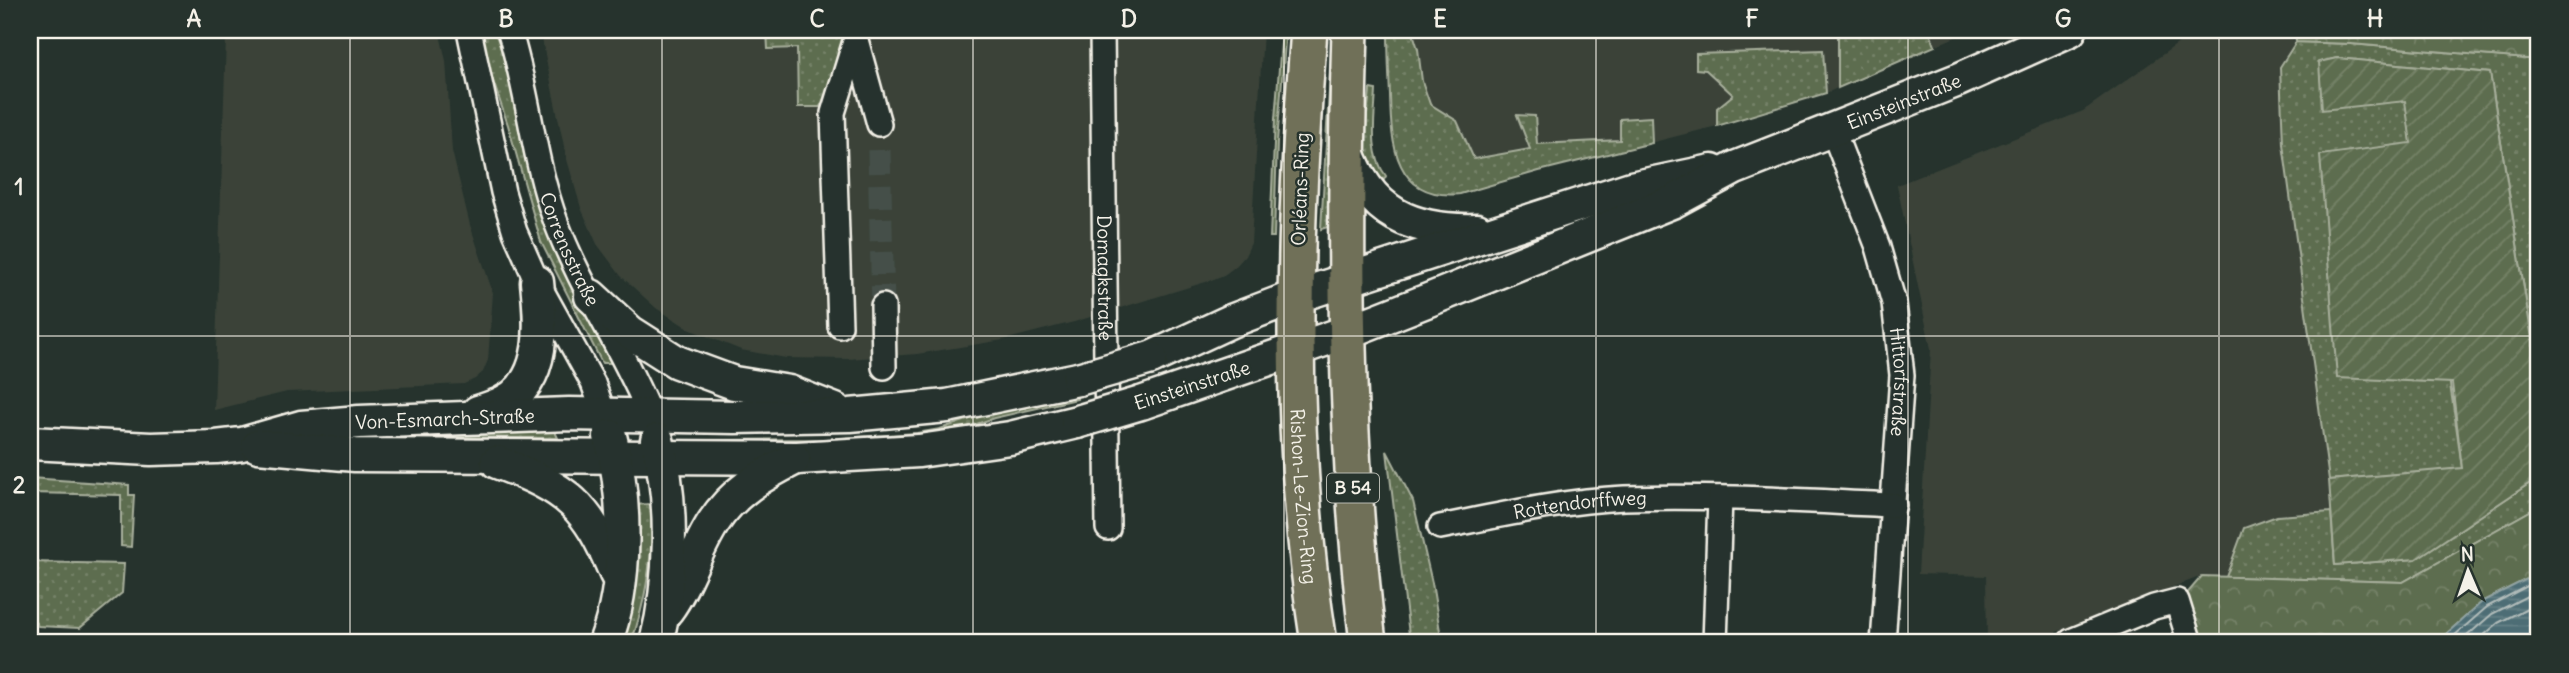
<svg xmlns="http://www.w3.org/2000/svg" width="2569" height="673" viewBox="0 0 2569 673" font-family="Delius,sans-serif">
	<defs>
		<pattern id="grass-dots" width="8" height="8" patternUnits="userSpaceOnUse" patternTransform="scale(1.75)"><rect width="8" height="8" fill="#5d6d4f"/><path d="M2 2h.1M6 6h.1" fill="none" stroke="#758268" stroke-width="1.8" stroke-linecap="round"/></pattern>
		<pattern id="park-crowns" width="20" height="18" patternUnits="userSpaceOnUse" patternTransform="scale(1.75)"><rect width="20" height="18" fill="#5d6d4f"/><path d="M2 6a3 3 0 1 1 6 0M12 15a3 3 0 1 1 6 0" fill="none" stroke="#758268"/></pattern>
		<pattern id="garden-furrows" width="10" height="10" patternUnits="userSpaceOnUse" patternTransform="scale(1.75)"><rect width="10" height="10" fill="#5d6d4f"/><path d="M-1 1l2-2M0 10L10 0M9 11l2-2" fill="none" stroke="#758268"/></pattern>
		<pattern id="water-rules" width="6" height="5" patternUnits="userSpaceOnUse" patternTransform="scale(1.75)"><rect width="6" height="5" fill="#4d6d74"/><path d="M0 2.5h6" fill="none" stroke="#678288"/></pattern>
	</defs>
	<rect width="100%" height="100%" fill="#26332d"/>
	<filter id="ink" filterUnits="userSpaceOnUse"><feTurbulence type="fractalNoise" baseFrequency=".0143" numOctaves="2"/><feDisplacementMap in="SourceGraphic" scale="14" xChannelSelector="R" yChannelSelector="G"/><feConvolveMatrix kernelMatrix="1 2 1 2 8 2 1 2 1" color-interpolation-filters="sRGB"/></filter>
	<g filter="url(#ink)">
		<path fill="#3a4339" d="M 231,30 L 439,30 L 446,61 L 452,151 L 470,225 L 493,293 L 488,360 L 483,372 L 475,379 L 464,384 L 287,392 L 214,410 L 226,37 Z
			M 540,30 L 1263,30 L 1251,243 L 1245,256 L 1236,266 L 1224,275 L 1209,281 L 1074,322 L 1003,340 L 917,354 L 848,359 L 786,358 L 741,350 L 691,330 L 656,308 L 621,276 L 597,244 L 581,208 L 566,156 Z
			M 1388,30 L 1958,30 L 1960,35 L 1826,93 L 1717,126 L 1539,171 L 1460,194 L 1448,195 L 1427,190 L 1415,183 L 1401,167 L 1395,156 L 1391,133 Z
			M 2197,30 L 2282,30 L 2296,42 L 2539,60 L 2539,506 L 2403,582 L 2202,576 L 2028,643 L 1987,643 L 1986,576 L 1918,574 L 1931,349 L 1897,185 L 2083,111 Z"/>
		<path fill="url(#grass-dots)" stroke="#a8af9c" stroke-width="2" d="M 479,30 L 494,30 C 511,70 514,112 524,154 C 543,233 574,295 616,363 L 602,363 L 541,242 L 508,125 L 489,69 Z
			M 767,30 L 853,30 L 853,35 L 820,107 L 798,107 L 797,48 L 768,49 Z
			M 1282,30 L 1286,30 L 1277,142 L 1274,237 L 1270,237 L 1275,119 Z
			M 1333,30 L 1337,224 L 1321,229 L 1331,57 Z
			M 1388,30 L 1412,30 L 1418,49 L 1422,81 L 1430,104 L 1457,121 L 1474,159 L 1530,149 L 1517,115 L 1535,116 L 1537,144 L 1620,140 L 1620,119 L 1651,117 L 1652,143 L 1539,171 L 1460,194 C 1395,201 1391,144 1390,96 C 1389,74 1388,52 1388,30 Z
			M 1838,30 L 1929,30 L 1935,46 L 1838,88 Z
			M 2296,42 L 2351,44 L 2539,60 L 2539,119 L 2535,120 L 2539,154 L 2539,383 L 2490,73 L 2337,58 L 2319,62 L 2406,101 C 2420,224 2447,345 2462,469 L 2329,480 L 2283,144 L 2280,67 Z
			M 1823,50 L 1826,93 L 1717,126 L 1717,108 L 1733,95 L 1706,70 L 1696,69 L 1696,54 Z
			M 1370,89 L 1376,90 C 1375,117 1368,153 1386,176 L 1380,187 C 1376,181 1370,174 1367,168 C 1359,149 1369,110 1370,89 Z
			M 1077,391 L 1077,399 L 994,418 L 947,434 L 711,447 L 709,440 L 827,439 L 917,433 L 940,429 L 988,413 Z
			M 552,425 L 558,438 L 373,437 Z
			M 1387,451 L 1413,501 L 1432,583 L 1442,643 L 1410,643 Z
			M 2539,477 L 2539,506 L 2403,582 L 2226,577 L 2244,528 L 2277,516 L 2331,512 L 2335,565 L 2415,559 Z
			M 30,478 L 129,485 L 129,495 L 134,495 L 131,547 L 121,546 L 121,495 L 30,493 Z
			M 651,504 C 654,552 647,598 631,643 L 623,643 C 640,590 637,560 632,505 Z
			M 30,562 L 124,564 L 122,593 L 80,628 L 38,626 L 30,614 Z"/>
		<path fill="url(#park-crowns)" stroke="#a8af9c" stroke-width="2" d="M 2295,30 L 2539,30 L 2539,60 L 2351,44 L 2296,42 Z
			M 2539,506 L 2539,573 L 2483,601 L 2436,643 L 2194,643 L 2184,597 L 2202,576 L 2403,582 Z"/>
		<path fill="url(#garden-furrows)" stroke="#a8af9c" stroke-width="2" d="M 2337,58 L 2490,73 L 2539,383 L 2539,477 L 2416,559 L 2335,565 L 2329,480 L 2462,468 L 2452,383 L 2337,378 L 2320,155 L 2411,143 L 2405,101 L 2322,110 L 2319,62 Z"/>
		<path fill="url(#water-rules)" stroke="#90a2a2" stroke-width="2" d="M 2539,573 L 2539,643 L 2436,643 L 2483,601 Z"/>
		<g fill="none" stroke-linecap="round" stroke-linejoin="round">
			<path stroke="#b1bcba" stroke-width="2" d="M 2446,643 L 2487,607 L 2539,580
				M 2459,643 L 2492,614 L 2539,590
				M 2475,643 L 2498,623 L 2539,602"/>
			<path stroke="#455049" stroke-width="23" stroke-dasharray="23 11" stroke-linecap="butt" d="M 879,150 L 883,306"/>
			<defs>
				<g id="street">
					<path d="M 469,30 L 503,192 L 515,232 L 537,282 L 593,383 L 604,414"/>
					<path id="s1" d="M 509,30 C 529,93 533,160 556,222 C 581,289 623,349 650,415"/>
					<path id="s2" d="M 1102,30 L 1108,528"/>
					<path d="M 856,40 L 879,124"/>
					<path id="s3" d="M 1833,131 L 1878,247 L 1894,303 L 1902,375 L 1883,643"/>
					<path d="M 883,306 L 884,367"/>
					<path d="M 840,326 L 833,113 L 856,38"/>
					<path id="s4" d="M 1440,527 C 1501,515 1562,501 1624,498 C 1714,495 1804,501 1894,505"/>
					<path d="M 2071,641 L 2154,607 L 2177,601 L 2190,643"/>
					<path d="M 1715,643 L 1720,498"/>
				</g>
				<g id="secondary">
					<path d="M 1347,149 C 1369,214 1412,232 1477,230"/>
					<path d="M 591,296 L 630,332 L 677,362 L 734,383 L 789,392 L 835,410"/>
					<path d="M 1151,358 L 1231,321 L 1297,296 L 1631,188 L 1712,171"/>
					<path id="s5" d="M 1141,403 L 1347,332 L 1431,299 L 1674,201 L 1735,168 L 1958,80 L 2070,30"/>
					<path d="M 478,412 C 487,409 497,406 504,402 C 547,380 541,321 537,282"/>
					<path id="s6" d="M 30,443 L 151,449 L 216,447 L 242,444 L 301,427 L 359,422 L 569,414 L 735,417 L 850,415 L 947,406 L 1078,379"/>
					<path d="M 258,446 L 355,455 L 797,458 L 919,451 L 1010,438 L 1077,422"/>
					<path d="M 497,462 C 568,489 587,504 616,574"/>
					<path d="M 667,610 C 687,583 695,551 713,523 C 733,492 762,475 794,459"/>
					<path d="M 605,643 C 628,583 627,498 610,436"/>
					<path d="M 656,643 C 672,582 674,501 657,440"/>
				</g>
				<g id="primary">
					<path id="s7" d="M 1309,30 C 1293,233 1287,441 1319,643"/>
					<path d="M 1350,30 C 1344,235 1344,440 1368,643"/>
				</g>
			</defs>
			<use href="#street" stroke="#f4f1e8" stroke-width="28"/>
			<use href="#secondary" stroke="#f4f1e8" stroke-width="37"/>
			<use href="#primary" stroke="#f4f1e8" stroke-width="40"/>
			<use href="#street" stroke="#26332d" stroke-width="23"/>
			<use href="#secondary" stroke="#26332d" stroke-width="32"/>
			<use href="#primary" stroke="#706f59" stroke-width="35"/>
			<defs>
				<path id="secondary-bridge" d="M 1078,379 L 1151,358
					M 1077,422 L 1141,403"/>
			</defs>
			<use href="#secondary-bridge" stroke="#f4f1e8" stroke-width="37" stroke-linecap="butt"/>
			<use href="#secondary-bridge" stroke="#26332d" stroke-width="32"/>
		</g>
	</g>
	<path fill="none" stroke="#f4f1e8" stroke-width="2" stroke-opacity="0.55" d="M 350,30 L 350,643M 662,30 L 662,643M 973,30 L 973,643M 1284,30 L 1284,643M 1596,30 L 1596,643M 1908,30 L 1908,643M 2219,30 L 2219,643M 30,336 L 2539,336"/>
	<g text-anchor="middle" stroke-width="5" stroke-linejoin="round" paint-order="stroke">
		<rect fill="#26332d" stroke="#b6b8b0" stroke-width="2" x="1327" y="473.5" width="52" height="29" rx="5"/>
		<g font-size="18" font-weight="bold" fill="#f4f1e8">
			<text x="1353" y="494">B 54</text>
		</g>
		<g font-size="19" fill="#f4f1e8" stroke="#26332d">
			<text dy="7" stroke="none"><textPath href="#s5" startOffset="821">Einsteinstraße</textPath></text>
			<text transform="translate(1300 189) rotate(-88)" y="7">Orléans-Ring</text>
			<text dy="7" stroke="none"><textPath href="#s1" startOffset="228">Corrensstraße</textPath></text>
			<text dy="7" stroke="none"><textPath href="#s2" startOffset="248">Domagkstraße</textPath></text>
			<text dy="7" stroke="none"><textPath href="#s3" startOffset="262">Hittorfstraße</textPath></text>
			<text transform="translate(1192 385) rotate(-18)" y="7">Einsteinstraße</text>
			<text dy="7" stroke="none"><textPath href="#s6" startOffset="418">Von-Esmarch-Straße</textPath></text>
			<text dy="7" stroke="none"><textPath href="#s7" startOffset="467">Rishon-Le-Zion-Ring</textPath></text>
			<text dy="7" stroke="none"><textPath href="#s4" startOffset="142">Rottendorffweg</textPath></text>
		</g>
	</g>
	<rect width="2569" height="673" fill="none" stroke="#26332d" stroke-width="77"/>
	<g transform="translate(2468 571) rotate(358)" stroke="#26332d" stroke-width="5" paint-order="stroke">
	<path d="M0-5L12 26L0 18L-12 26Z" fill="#f4f1e8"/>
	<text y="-10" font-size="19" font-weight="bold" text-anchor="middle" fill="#f4f1e8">N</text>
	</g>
	<rect x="38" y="38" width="2492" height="596" fill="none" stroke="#f4f1e8" stroke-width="2.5"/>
	<g font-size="23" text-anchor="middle" font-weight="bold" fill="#f4f1e8">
		<text x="194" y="27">A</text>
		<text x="506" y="27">B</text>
		<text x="817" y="27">C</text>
		<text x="1129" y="27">D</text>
		<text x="1440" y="27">E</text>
		<text x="1752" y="27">F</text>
		<text x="2063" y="27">G</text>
		<text x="2375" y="27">H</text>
		<text x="19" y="195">1</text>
		<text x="19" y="493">2</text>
	</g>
</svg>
